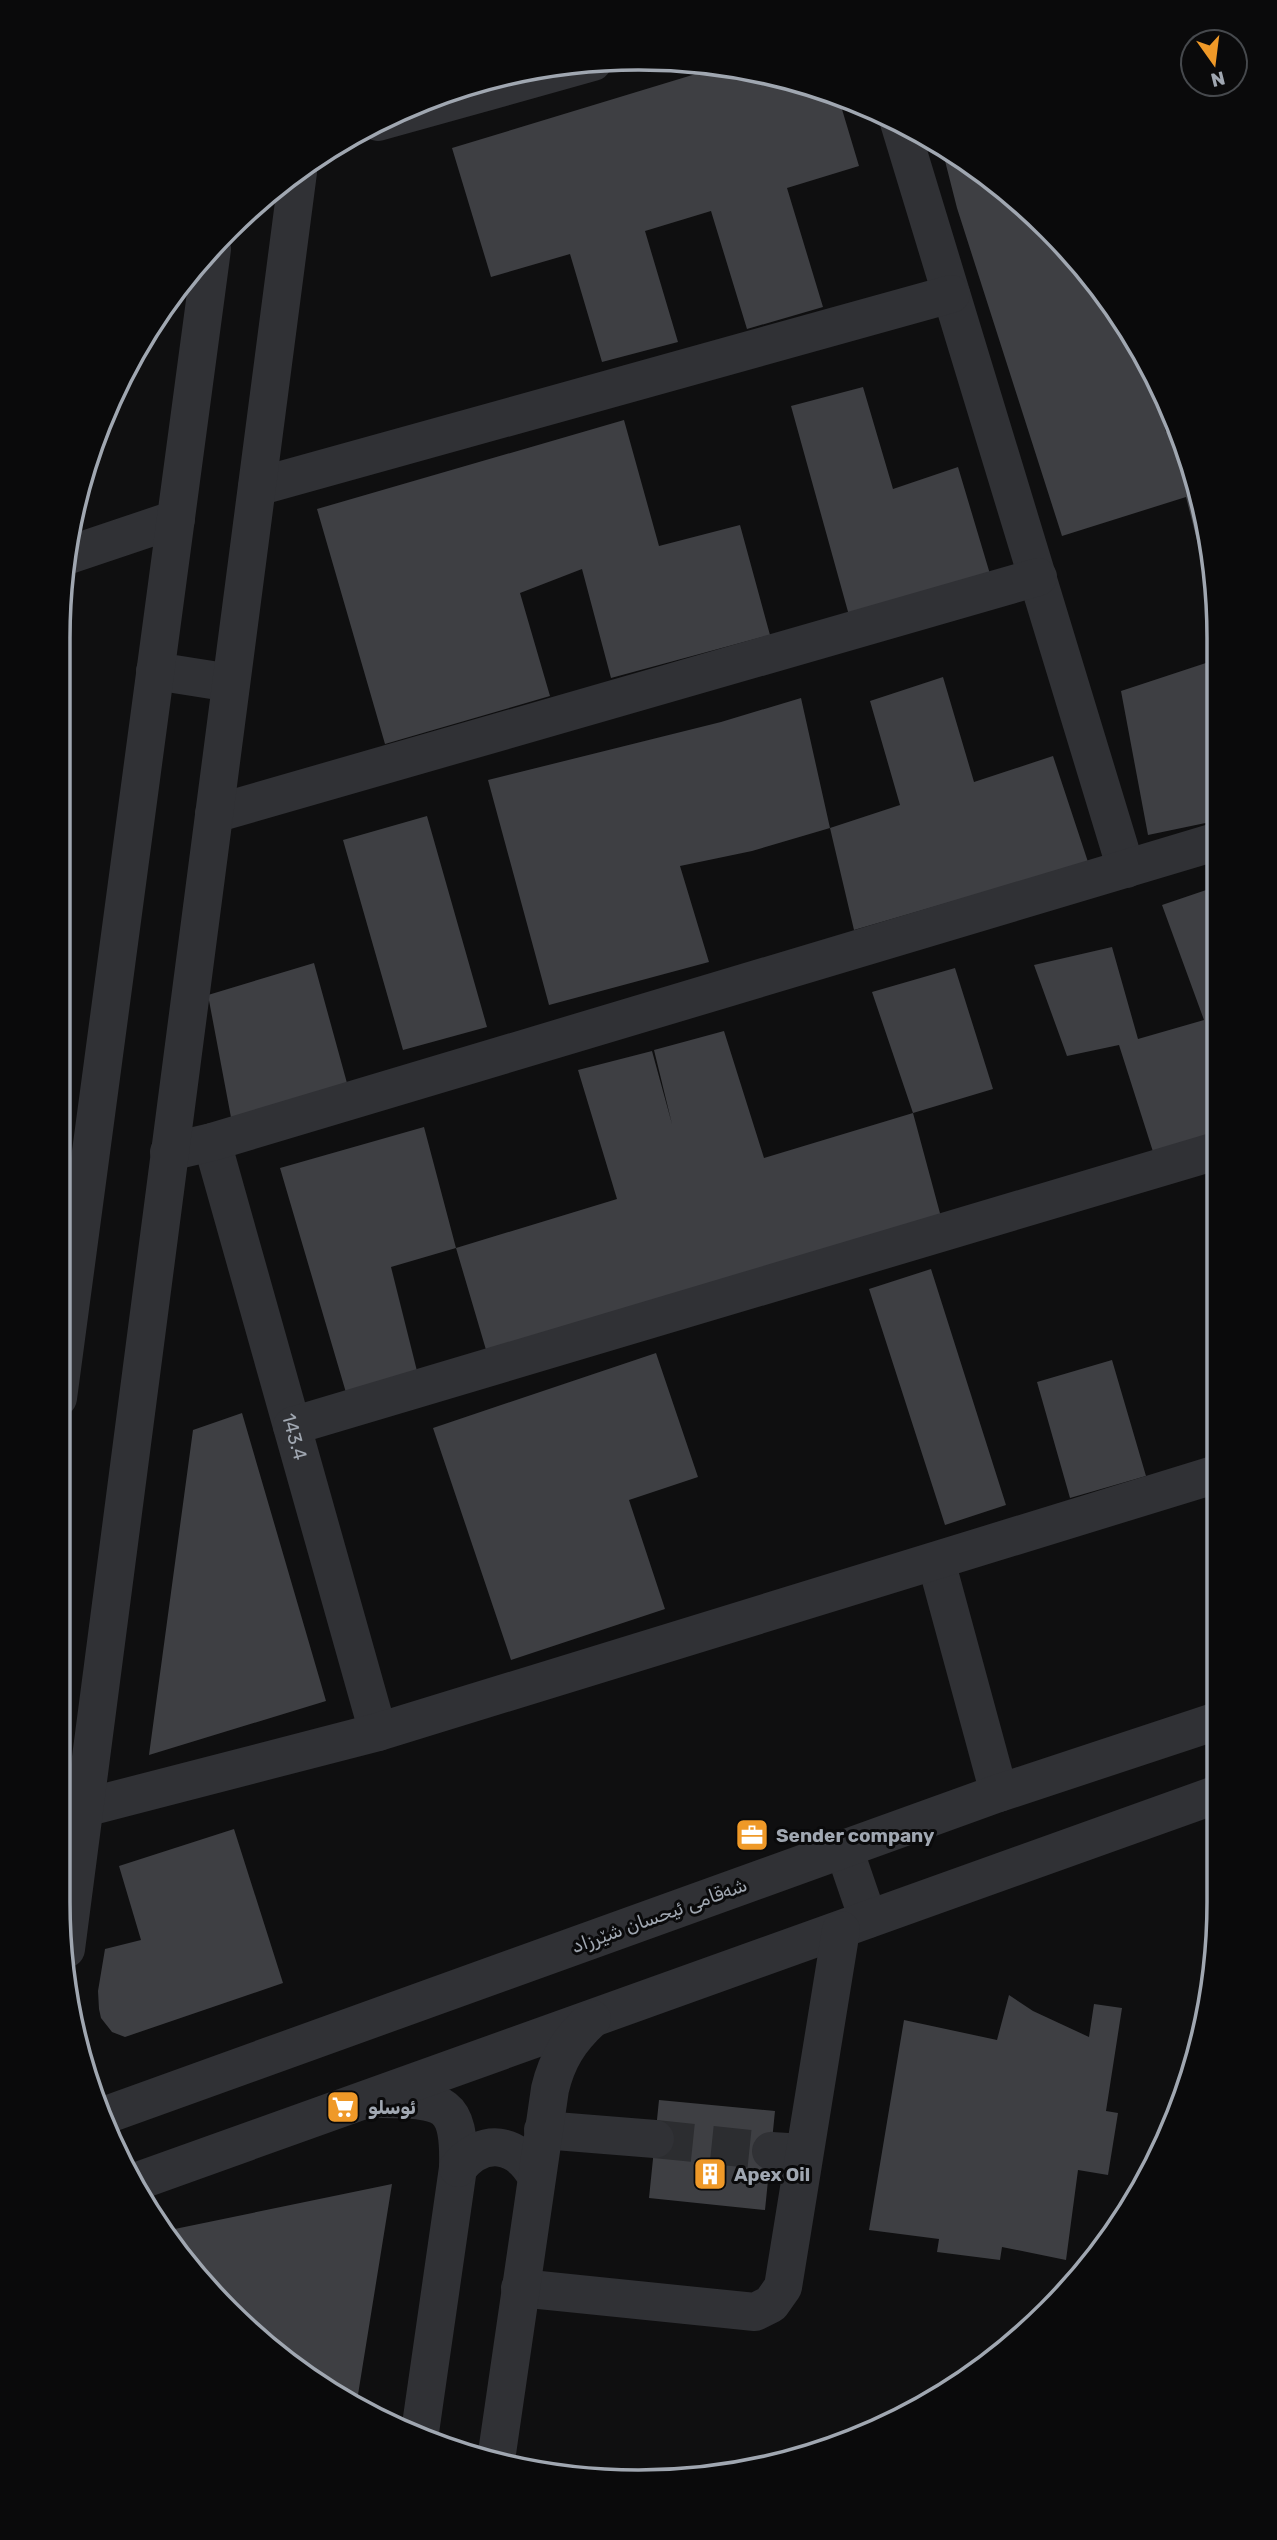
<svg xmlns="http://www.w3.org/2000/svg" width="1277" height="2540" viewBox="0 0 1277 2540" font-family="Rubik,'Noto Sans Arabic',sans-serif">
	<rect width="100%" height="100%" fill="#0f0f10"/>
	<path fill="#3e3f43" d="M 722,66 L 788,77 L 838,96 L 859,166 L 787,188 L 823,307 L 747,329 L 711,211 L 645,231 L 678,342 L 602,362 L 570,254 L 491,277 L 452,148 Z
		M 942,149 L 1021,202 L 1121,316 L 1140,351 L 1166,432 L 1178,428 L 1213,557 L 1202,560 L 1186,497 L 1062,536 L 957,208 Z
		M 863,387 L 893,489 L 958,467 L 990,574 L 850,619 L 791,406 Z
		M 624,420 L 659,546 L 740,525 L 770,635 L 611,678 L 582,569 L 520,593 L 550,696 L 385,744 L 317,509 Z
		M 1215,660 L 1215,821 L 1148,835 L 1121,691 Z
		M 943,677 L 974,782 L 1053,756 L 1088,862 L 854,930 L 830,828 L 900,805 L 870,701 Z
		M 801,698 L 830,828 L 752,851 L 680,866 L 709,962 L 549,1005 L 488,780 L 721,722 Z
		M 427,816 L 487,1027 L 403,1050 L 343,840 Z
		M 1215,887 L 1216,1140 L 1155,1158 L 1119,1045 L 1067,1056 L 1034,965 L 1112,947 L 1138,1039 L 1204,1020 L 1162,905 Z
		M 314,963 L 350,1094 L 233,1128 L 208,995 Z
		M 955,968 L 993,1089 L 913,1113 L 872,992 Z
		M 724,1031 L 764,1158 L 913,1113 L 941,1217 L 489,1360 L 456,1248 L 617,1199 L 578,1070 L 652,1051 L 672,1124 L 654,1050 Z
		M 424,1127 L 456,1248 L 391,1267 L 419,1379 L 347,1396 L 280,1168 Z
		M 931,1269 L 1006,1505 L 945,1525 L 869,1289 Z
		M 656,1353 L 698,1477 L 629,1500 L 665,1609 L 511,1660 L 433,1428 Z
		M 1112,1360 L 1146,1476 L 1070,1498 L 1037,1382 Z
		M 242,1413 L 326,1701 L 149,1755 L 193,1430 Z
		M 234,1829 L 283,1983 L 125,2037 L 112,2032 L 101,2018 L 99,2009 L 98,1991 L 105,1949 L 141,1940 L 119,1866 Z
		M 1009,1995 L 1033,2011 L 1089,2037 L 1094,2004 L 1122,2008 L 1106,2111 L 1118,2113 L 1108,2175 L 1078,2170 L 1066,2260 L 1002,2247 L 1000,2260 L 937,2252 L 939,2239 L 869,2230 L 904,2020 L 997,2040 Z
		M 659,2100 L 775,2111 L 765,2210 L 649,2198 Z
		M 392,2184 L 356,2407 L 348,2404 L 255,2338 L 178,2255 L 165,2231 Z"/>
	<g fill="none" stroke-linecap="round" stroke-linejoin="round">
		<path stroke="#2c2d30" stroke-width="38" stroke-dasharray="38 19" stroke-linecap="butt" d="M 655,2139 L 771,2151"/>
		<g stroke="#303135" stroke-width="38">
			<path d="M 898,119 L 1126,869"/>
			<path d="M 378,122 L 593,62"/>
			<path d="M 257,487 L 951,294"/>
			<path d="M 66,556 L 176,519"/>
			<path d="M 155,671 L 231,683"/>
			<path d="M 214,814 L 1038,577"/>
			<path id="s1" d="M 212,1142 L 378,1732"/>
			<path d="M 169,1152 L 212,1142 L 1215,842"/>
			<path d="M 58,1398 L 212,249"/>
			<path d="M 292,1426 L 1216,1151"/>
			<path d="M 936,1561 L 999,1793"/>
			<path d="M 84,1808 L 378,1732 L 1217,1474"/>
			<path d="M 844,1849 L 868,1919"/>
			<path d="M 66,1949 L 298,172"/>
			<path d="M 383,2099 C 444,2100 460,2101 458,2168 L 420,2432"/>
			<path d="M 103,2116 L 999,1793 L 1217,1721"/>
			<path d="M 543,2130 L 655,2139"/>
			<path d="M 771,2151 L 804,2153"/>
			<path d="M 458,2168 C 483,2137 517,2142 536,2176"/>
			<path d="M 138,2181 L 1218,1794"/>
			<path d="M 520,2288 L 755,2312 L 771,2304 L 783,2287 L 841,1930"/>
			<path d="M 496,2460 L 550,2089 C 557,2060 569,2040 592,2019"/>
		</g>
	</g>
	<defs>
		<symbol id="office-square" viewBox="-11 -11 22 22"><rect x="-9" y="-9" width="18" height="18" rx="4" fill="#ef9928" stroke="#0a0a0b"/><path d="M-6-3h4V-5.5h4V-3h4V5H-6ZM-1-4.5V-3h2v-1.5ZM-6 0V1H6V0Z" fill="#fff"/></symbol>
		<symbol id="supermarket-square" viewBox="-11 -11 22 22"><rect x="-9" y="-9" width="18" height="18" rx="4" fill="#ef9928" stroke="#0a0a0b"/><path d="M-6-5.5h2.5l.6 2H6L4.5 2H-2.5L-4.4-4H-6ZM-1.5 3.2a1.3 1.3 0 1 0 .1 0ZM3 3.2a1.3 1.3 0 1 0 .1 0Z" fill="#fff"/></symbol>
		<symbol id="building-square" viewBox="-11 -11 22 22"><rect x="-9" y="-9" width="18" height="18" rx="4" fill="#ef9928" stroke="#0a0a0b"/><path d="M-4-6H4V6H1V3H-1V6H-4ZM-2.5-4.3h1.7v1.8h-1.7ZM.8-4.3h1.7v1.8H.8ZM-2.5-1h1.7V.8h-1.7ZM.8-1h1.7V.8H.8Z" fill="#fff"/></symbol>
	</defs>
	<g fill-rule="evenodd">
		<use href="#office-square" x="733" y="1816" width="38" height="38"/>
		<use href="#supermarket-square" x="324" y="2088" width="38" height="38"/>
		<use href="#building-square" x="691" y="2155" width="38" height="38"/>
	</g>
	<g text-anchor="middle" stroke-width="6" stroke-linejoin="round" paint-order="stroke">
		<g font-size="19" fill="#a0a7b1" stroke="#0a0a0b">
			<text dy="7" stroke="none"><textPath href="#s1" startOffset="306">143.4</textPath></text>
			<text transform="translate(659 1915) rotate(-20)" y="7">شەقامی ئیحسان شێرزاد</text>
		</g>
		<g font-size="19" font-weight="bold" fill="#a0a7b1" stroke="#0a0a0b" text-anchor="start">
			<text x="776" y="1842">Sender company</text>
			<text x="368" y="2114">ئوسلو</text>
			<text x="734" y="2181">Apex Oil</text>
		</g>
	</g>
	<path d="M0 0H1277V2540H0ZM638 70H639A568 568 0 0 1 1207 638V1902A568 568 0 0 1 639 2470H638A568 568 0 0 1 70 1902V638A568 568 0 0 1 638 70Z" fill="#0a0a0b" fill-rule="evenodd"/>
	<path fill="none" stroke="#a0a7b1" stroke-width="3.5" d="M638 70H639A568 568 0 0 1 1207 638V1902A568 568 0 0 1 639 2470H638A568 568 0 0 1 70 1902V638A568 568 0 0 1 638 70Z"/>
	<g transform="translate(1214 63) rotate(166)"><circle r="33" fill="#0a0a0b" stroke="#46494d" stroke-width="2"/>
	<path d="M0-5L12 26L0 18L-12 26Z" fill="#ef9928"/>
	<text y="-10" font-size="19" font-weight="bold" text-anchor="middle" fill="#a0a7b1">N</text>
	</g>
</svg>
